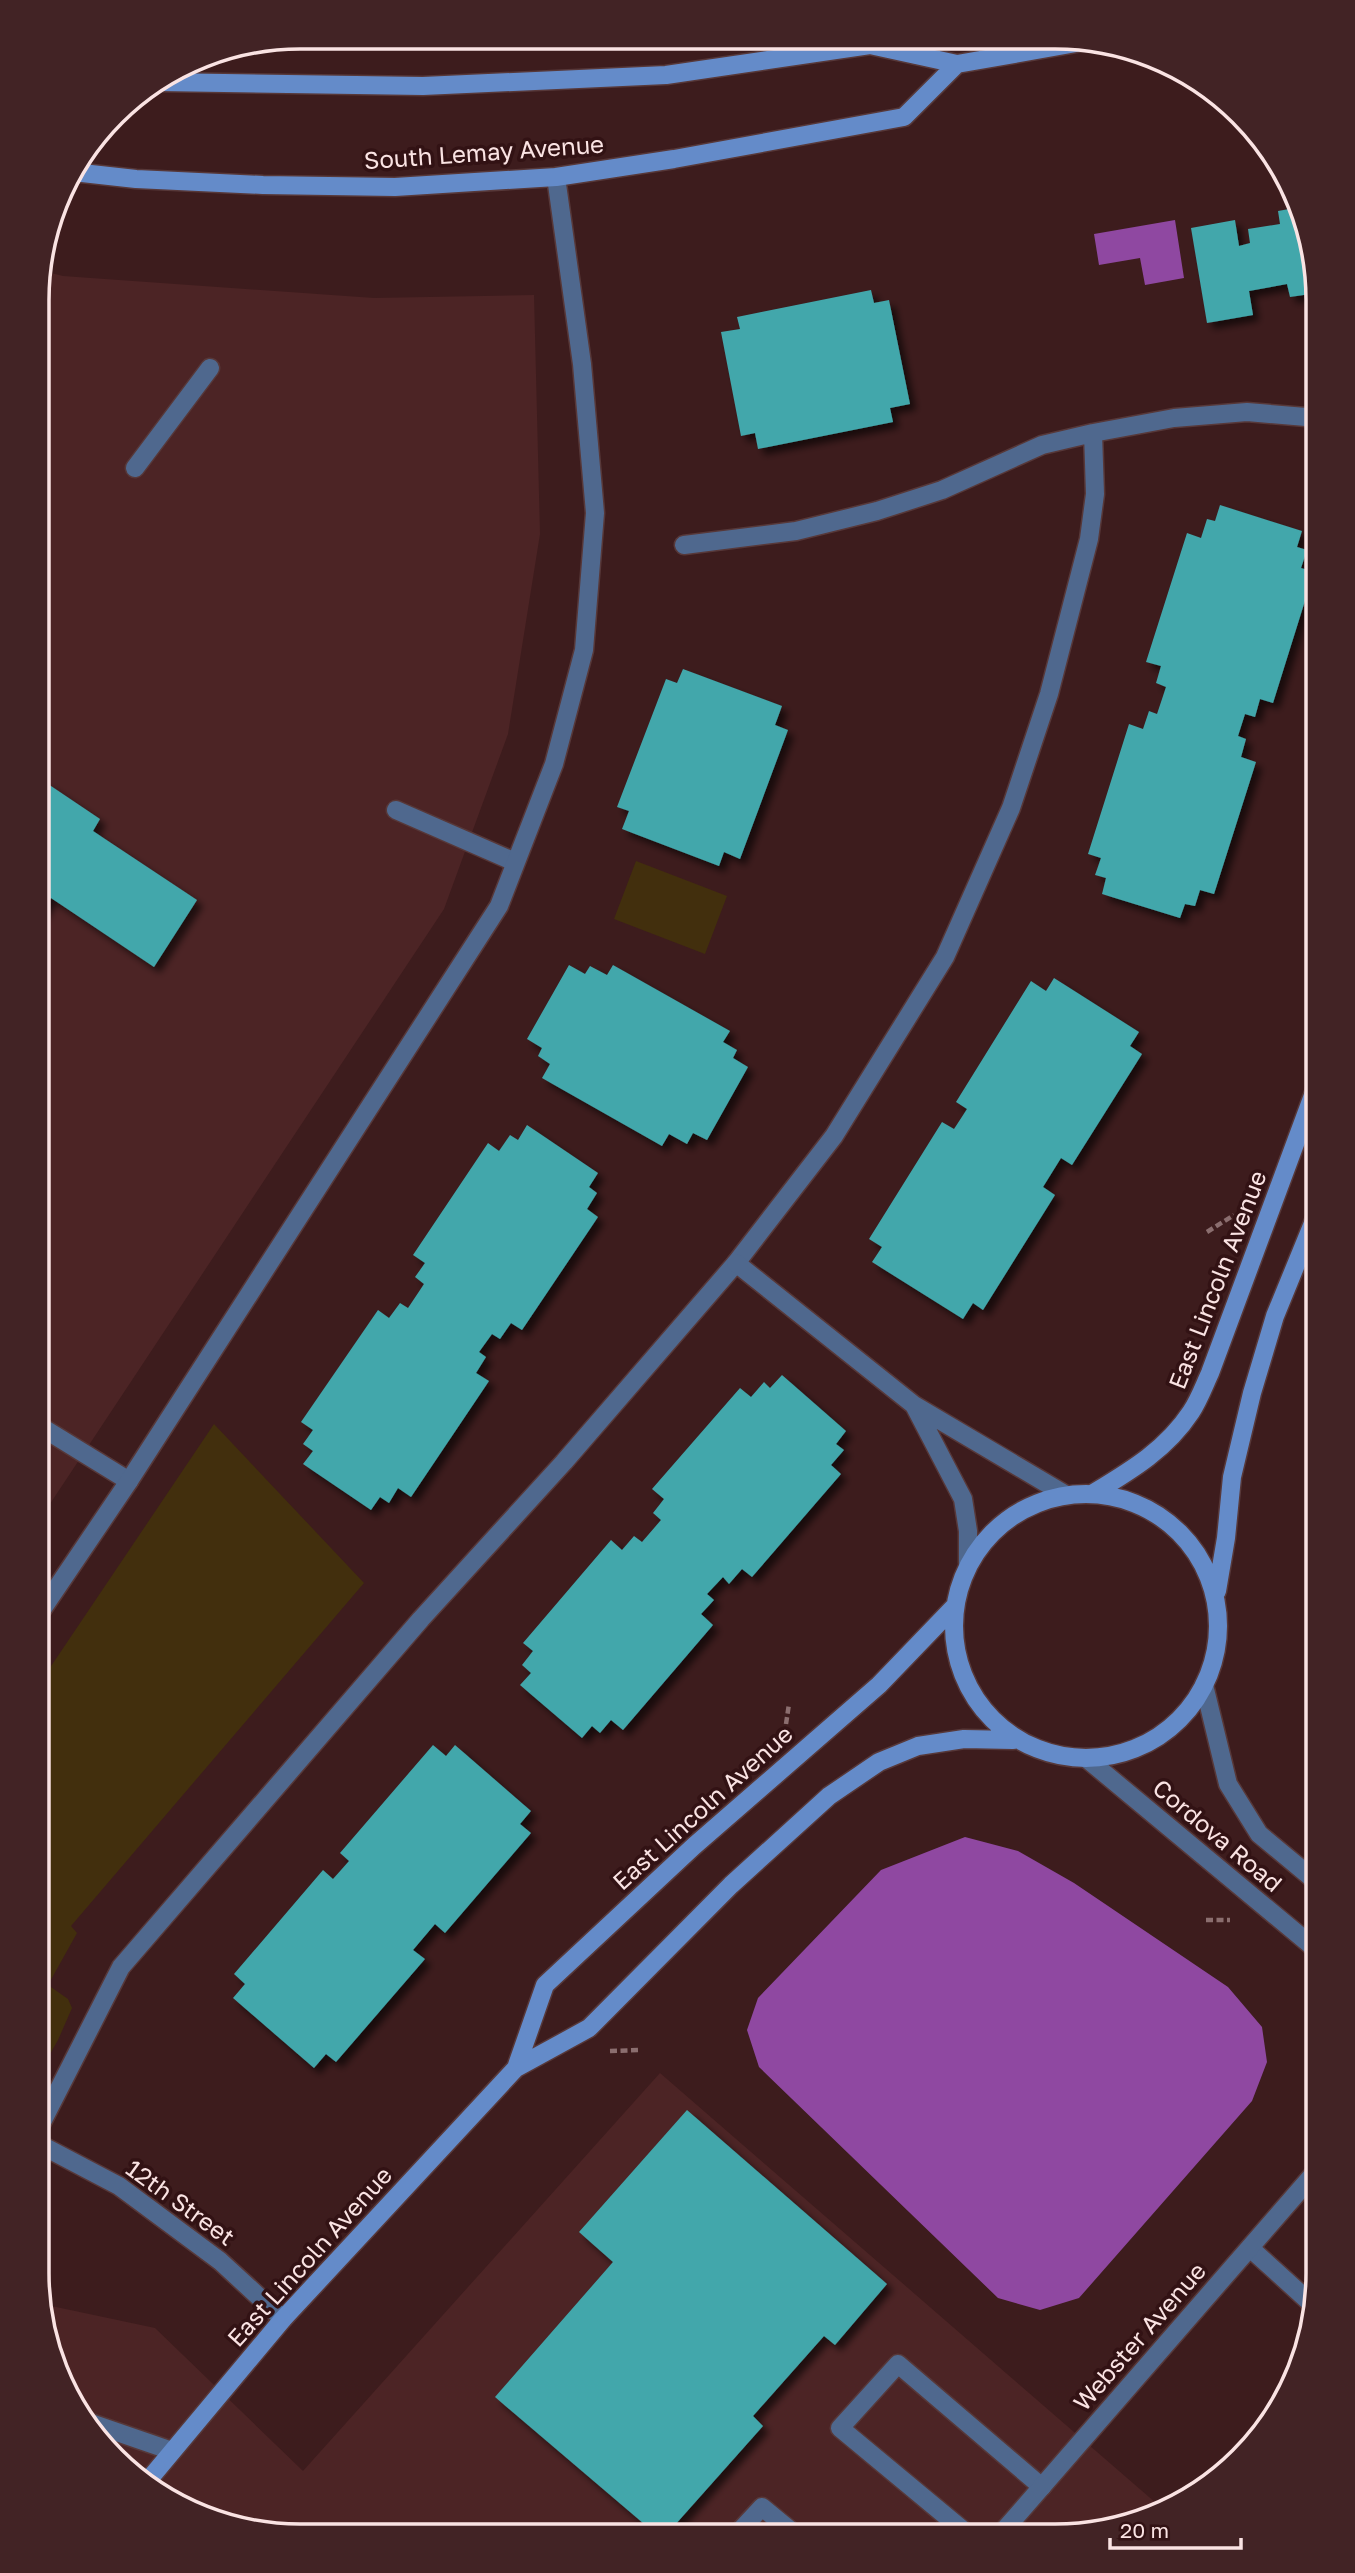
<svg xmlns="http://www.w3.org/2000/svg" width="1355" height="2573" viewBox="0 0 1355 2573" font-family="'Golos Text',sans-serif">
	<defs>
		<filter id="shadow"><feDropShadow dx="6" dy="6" stdDeviation="3.5" flood-color="#0009"/></filter>
	</defs>
	<rect width="100%" height="100%" fill="#3d1c1d"/>
	<path fill="#4c2425" d="M 39,270 L 63,276 L 374,298 L 534,295 L 540,534 L 508,734 L 444,909 L 38,1522 Z
		M 660,2073 L 1164,2510 L 1139,2522 L 1055,2536 L 266,2534 L 199,2516 L 127,2471 L 81,2419 L 51,2357 L 42,2304 L 155,2328 L 303,2471 Z"/>
	<path fill="#422f0d" d="M 636,861 L 727,896 L 705,954 L 614,919 Z
		M 214,1424 L 364,1583 L 71,1926 L 77,1933 L 48,1985 L 68,1999 L 72,2008 L 58,2040 L 46,2061 L 37,2059 L 37,1687 Z"/>
	<path fill="#8f48a1" d="M 1175,220 L 1184,278 L 1145,285 L 1140,258 L 1099,265 L 1094,234 Z
		M 965,1837 L 1018,1851 L 1074,1883 L 1228,1987 L 1262,2027 L 1267,2062 L 1252,2101 L 1079,2298 L 1040,2310 L 998,2298 L 759,2067 L 747,2030 L 758,1998 L 881,1870 Z"/>
	<path fill="#43a7ab" filter="url(#shadow)" d="M 1300,207 L 1305,220 L 1317,293 L 1290,297 L 1287,284 L 1249,291 L 1253,315 L 1207,323 L 1191,228 L 1235,220 L 1239,246 L 1250,243 L 1248,229 L 1280,224 L 1278,211 Z
		M 871,290 L 874,303 L 889,300 L 910,404 L 890,408 L 893,422 L 758,449 L 755,433 L 741,436 L 721,332 L 740,329 L 737,317 Z
		M 1220,505 L 1302,531 L 1297,547 L 1307,550 L 1301,568 L 1314,572 L 1273,703 L 1260,699 L 1255,717 L 1245,714 L 1238,736 L 1246,739 L 1241,757 L 1256,762 L 1214,894 L 1200,890 L 1195,906 L 1185,904 L 1180,918 L 1102,894 L 1106,878 L 1095,875 L 1101,858 L 1088,854 L 1129,724 L 1143,729 L 1149,711 L 1157,714 L 1166,687 L 1156,683 L 1161,666 L 1146,662 L 1187,533 L 1201,538 L 1207,519 L 1215,521 Z
		M 683,669 L 782,706 L 775,725 L 788,730 L 740,859 L 724,852 L 719,866 L 622,829 L 629,811 L 617,807 L 666,679 L 677,683 Z
		M 45,782 L 100,819 L 93,831 L 197,900 L 154,967 L 51,898 L 38,918 L 38,793 Z
		M 569,965 L 585,974 L 590,966 L 607,975 L 613,965 L 730,1031 L 723,1042 L 737,1050 L 733,1058 L 748,1067 L 707,1140 L 693,1133 L 687,1144 L 669,1134 L 662,1146 L 542,1078 L 550,1064 L 538,1056 L 542,1048 L 527,1039 Z
		M 1054,978 L 1139,1032 L 1130,1046 L 1142,1054 L 1072,1165 L 1061,1158 L 1043,1187 L 1055,1195 L 983,1310 L 973,1303 L 963,1319 L 872,1262 L 882,1247 L 869,1239 L 942,1122 L 954,1129 L 967,1109 L 956,1102 L 1031,981 L 1046,991 Z
		M 527,1125 L 598,1173 L 589,1187 L 597,1193 L 587,1209 L 598,1217 L 522,1330 L 511,1323 L 500,1339 L 492,1334 L 479,1352 L 486,1357 L 476,1373 L 489,1381 L 411,1497 L 398,1488 L 389,1503 L 380,1497 L 371,1510 L 303,1464 L 313,1451 L 303,1444 L 313,1430 L 301,1422 L 378,1310 L 389,1318 L 400,1303 L 408,1308 L 424,1284 L 415,1277 L 425,1263 L 413,1255 L 488,1143 L 499,1151 L 510,1135 L 518,1140 Z
		M 782,1375 L 846,1431 L 836,1444 L 844,1450 L 831,1465 L 841,1474 L 752,1577 L 742,1569 L 729,1584 L 723,1577 L 707,1594 L 714,1600 L 701,1614 L 713,1625 L 623,1730 L 611,1720 L 600,1733 L 592,1726 L 582,1738 L 520,1685 L 531,1673 L 522,1665 L 533,1651 L 523,1643 L 611,1540 L 622,1550 L 634,1536 L 642,1542 L 661,1520 L 653,1513 L 664,1499 L 652,1489 L 740,1388 L 751,1397 L 764,1382 L 770,1388 Z
		M 433,1745 L 446,1756 L 455,1745 L 531,1811 L 520,1824 L 531,1833 L 445,1933 L 435,1924 L 413,1950 L 425,1959 L 336,2062 L 326,2054 L 314,2068 L 233,1998 L 245,1984 L 234,1974 L 323,1870 L 333,1879 L 349,1861 L 340,1853 Z
		M 687,2110 L 887,2284 L 835,2345 L 824,2336 L 753,2416 L 763,2426 L 666,2535 L 657,2535 L 495,2397 L 613,2262 L 579,2232 Z"/>
	<g fill="none" stroke-linecap="round" stroke-linejoin="round">
		<defs>
			<path id="lane" d="M 135,468 L 210,368
				M 684,545 L 796,531 L 877,511 L 942,490 L 1042,445 L 1093,433 L 1174,418 L 1247,412 L 1318,418
				M 396,810 L 515,862
				M 38,1425 L 129,1481
				M 37,2132 L 121,1967 L 421,1619 L 564,1462 L 736,1263 L 834,1136 L 945,957 L 1011,808 L 1049,694 L 1089,539 L 1095,494 L 1093,433
				M 1250,2248 L 1314,2306
				M 82,2420 L 172,2451
				M 736,2535 L 762,2507 L 796,2535
				M 970,2536 L 840,2428 L 898,2364 L 1042,2487"/>
			<path id="street" d="M 736,1263 L 914,1405 L 1066,1495
				M 914,1405 L 963,1499 L 968,1531 L 968,1563
				M 37,1617 L 129,1481 L 499,906 L 554,764 L 584,650 L 595,513 L 582,364 L 556,177
				M 1204,1685 L 1228,1784 L 1259,1834 L 1318,1883
				M 1086,1758 L 1318,1951
				M 37,2143 L 119,2186 L 220,2261 L 283,2319
				M 999,2536 L 1318,2169"/>
			<path id="secondary" d="M 159,82 L 423,86 L 666,75 L 870,45 L 957,64 L 1082,42
				M 73,172 L 136,179 L 263,185 L 395,187 L 556,177 L 674,159 L 904,117 L 957,64
				M 1092,1494 C 1130,1471 1166,1450 1191,1412 C 1199,1400 1204,1386 1210,1373 L 1318,1082
				M954 1626a132 132 0 1 1 264 0a132 132 0 1 1-264 0Z
				M 1217,1591 L 1226,1538 L 1232,1477 L 1252,1393 L 1275,1316 L 1318,1211
				M 516,2068 L 545,1985 L 694,1846 L 879,1685 L 955,1606
				M 146,2483 L 283,2319 L 516,2068 L 589,2028 L 731,1885 L 829,1796 L 879,1762 L 918,1746 L 964,1739 L 1013,1740"/>
		</defs>
		<use href="#lane" stroke="#573839" stroke-width="21"/>
		<use href="#street" stroke="#573839" stroke-width="21"/>
		<use href="#secondary" stroke="#573839" stroke-width="21"/>
		<path stroke="#8b6e6f" stroke-width="4.5" stroke-dasharray="7 3.5" stroke-linecap="butt" d="M 1207,1232 L 1234,1215
			M 786,1724 L 789,1704
			M 1206,1920 L 1230,1920
			M 610,2051 L 641,2050"/>
		<use href="#lane" stroke="#4f688e" stroke-width="18"/>
		<use href="#street" stroke="#4f688e" stroke-width="18"/>
		<use href="#secondary" stroke="#648bc9" stroke-width="18"/>
	</g>
	<g text-anchor="middle" stroke-width="7" stroke-linejoin="round" paint-order="stroke">
		<g font-size="24" fill="#fae3e3" stroke="#321214">
			<text transform="translate(484 153) rotate(-4)" y="8">South Lemay Avenue</text>
			<text transform="translate(1218 1280) rotate(-69)" y="8">East Lincoln Avenue</text>
			<text transform="translate(703 1808) rotate(-42)" y="8">East Lincoln Avenue</text>
			<text transform="translate(1217 1836) rotate(40)" y="8">Cordova Road</text>
			<text transform="translate(180 2203) rotate(36)" y="8">12th Street</text>
			<text transform="translate(310 2257) rotate(-48)" y="8">East Lincoln Avenue</text>
			<text transform="translate(1140 2337) rotate(-49)" y="8">Webster Avenue</text>
		</g>
	</g>
	<path d="M0 0H1355V2573H0ZM300 49H1055A251 251 0 0 1 1306 300V2273A251 251 0 0 1 1055 2524H300A251 251 0 0 1 49 2273V300A251 251 0 0 1 300 49Z" fill="#422325" fill-rule="evenodd"/>
	<path fill="none" stroke="#fae3e3" stroke-width="3.5" d="M300 49H1055A251 251 0 0 1 1306 300V2273A251 251 0 0 1 1055 2524H300A251 251 0 0 1 49 2273V300A251 251 0 0 1 300 49Z"/>
	<path d="M1110 2538v10h131v-10" fill="none" stroke="#fae3e3" stroke-width="3.5"/>
	<text x="1120" y="2538" font-size="21" fill="#fae3e3" stroke="#321214" stroke-width="5" paint-order="stroke">20 m</text>
</svg>
